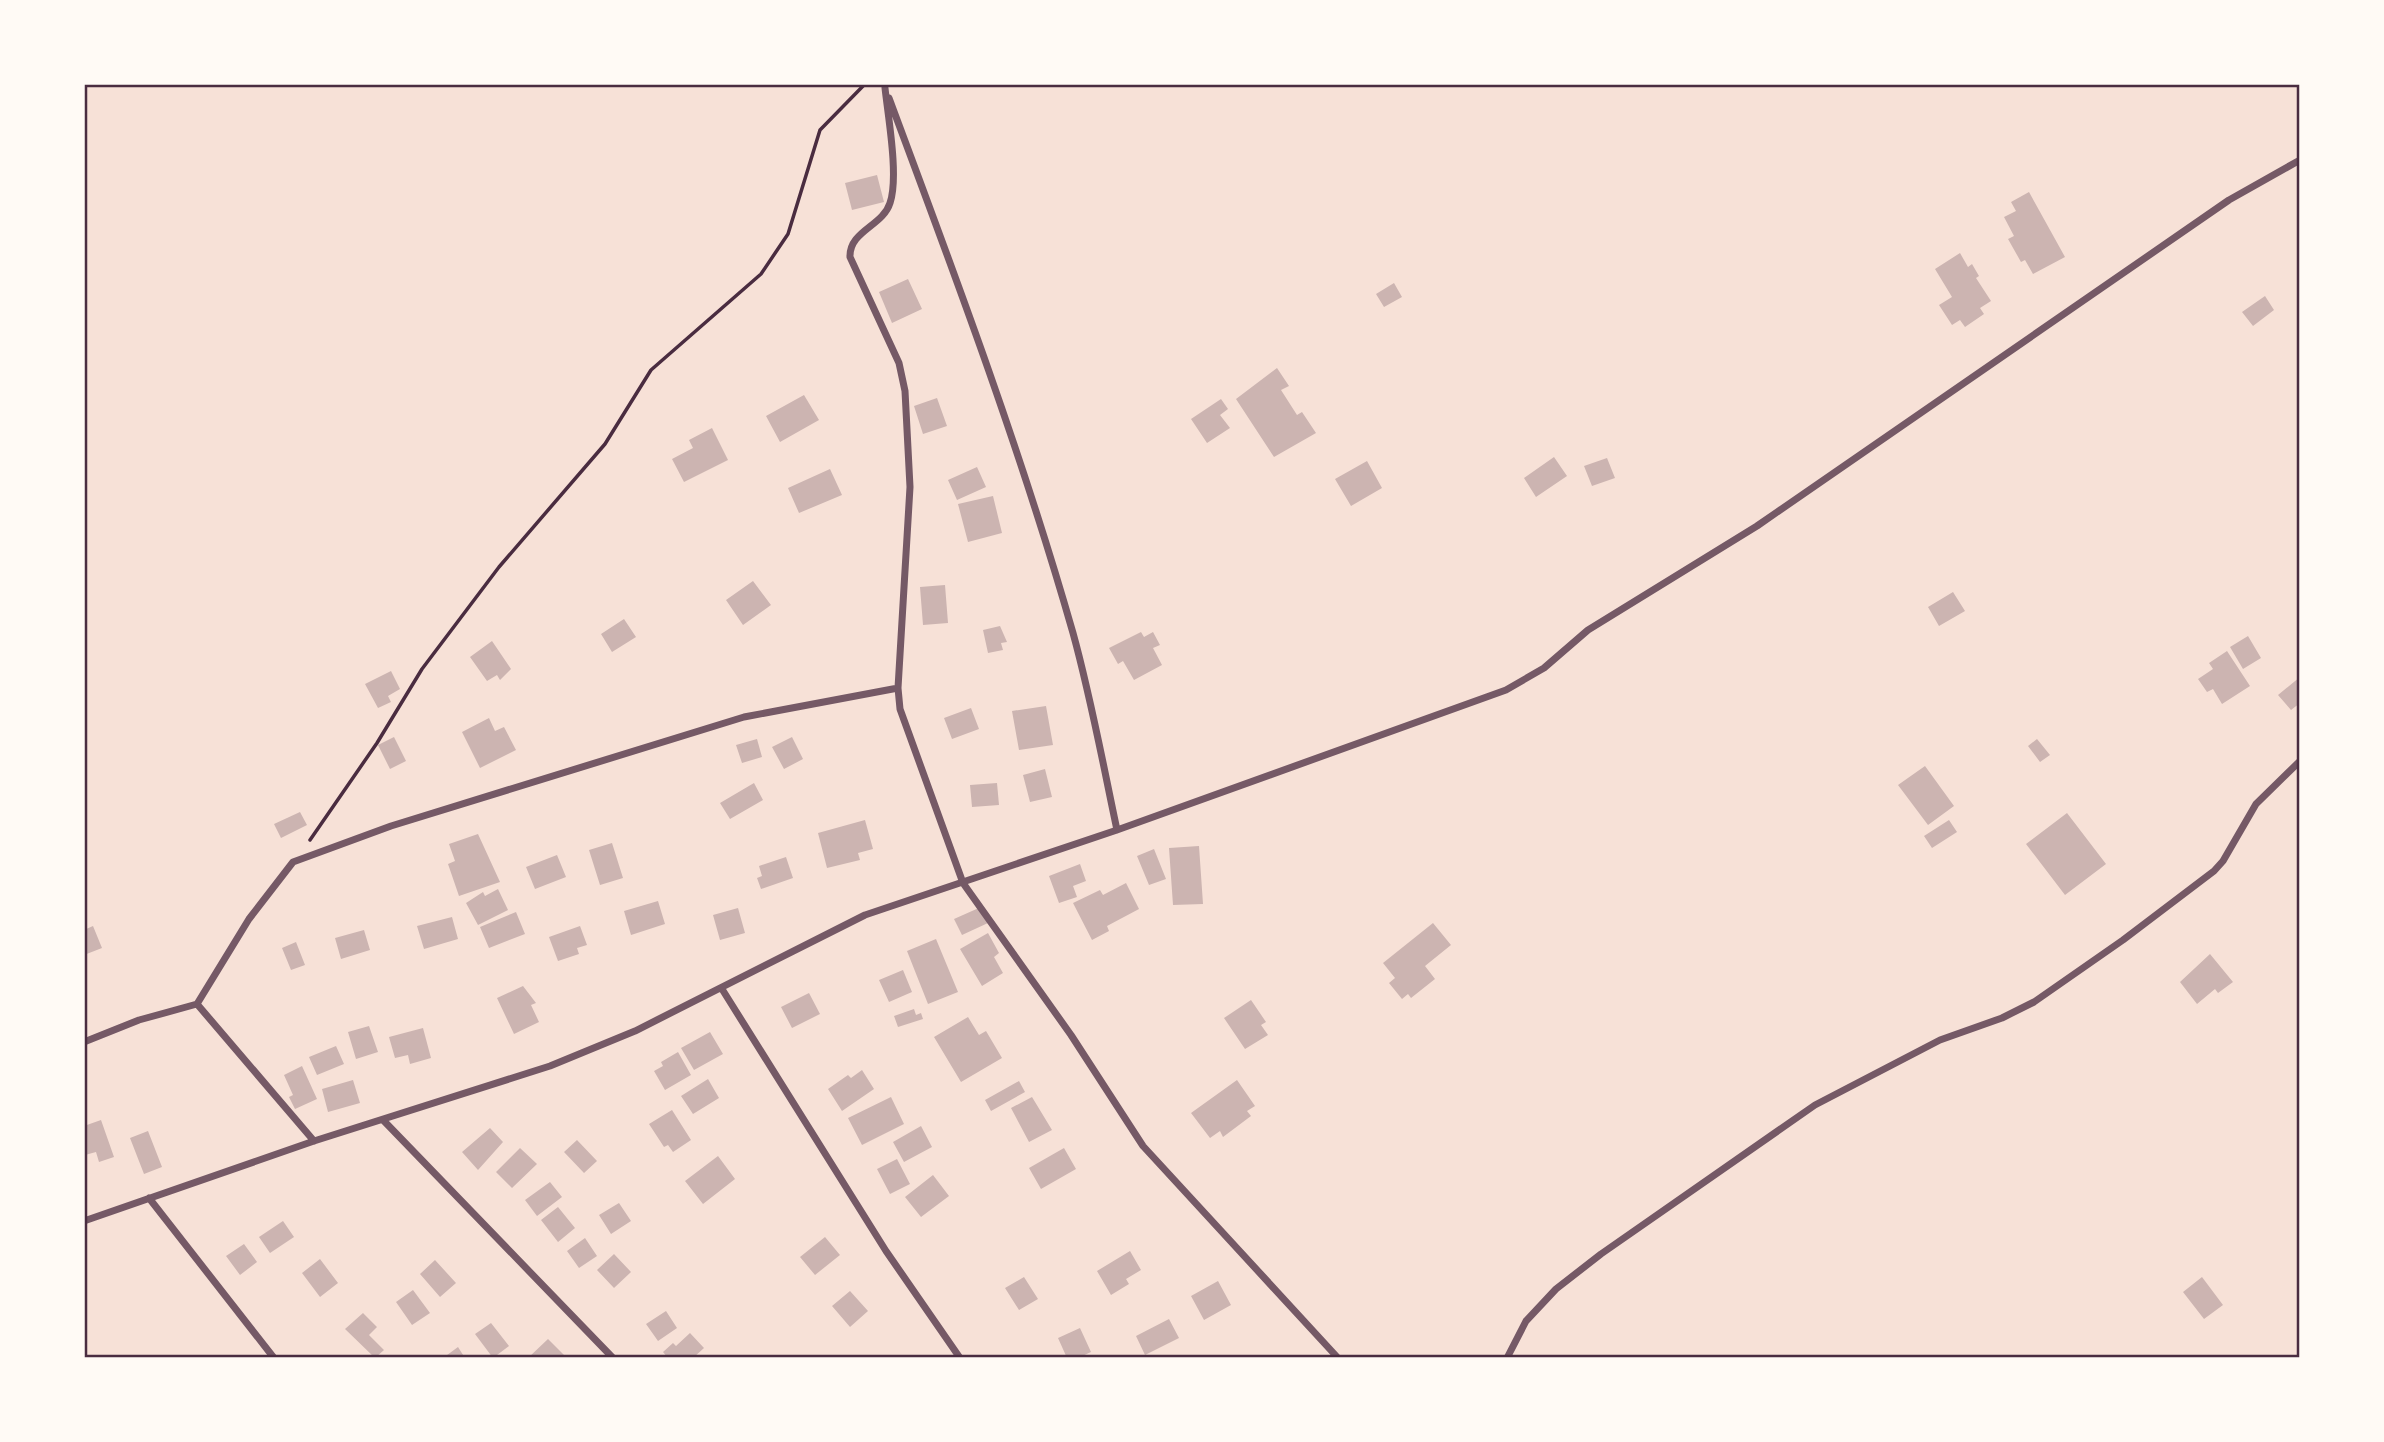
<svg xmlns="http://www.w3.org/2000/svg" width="2384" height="1442" viewBox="0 0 2384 1442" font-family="'Open Sans',sans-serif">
	<rect width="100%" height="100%" fill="#f7e1d7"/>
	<path fill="#ccb4b1" d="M 877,175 L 884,202 L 852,210 L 845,183 Z
		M 2029,192 L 2065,257 L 2033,274 L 2025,260 L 2021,262 L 2008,239 L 2014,236 L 2004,217 L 2016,211 L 2011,202 Z
		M 1960,253 L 1968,267 L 1972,264 L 1979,276 L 1976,278 L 1991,301 L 1980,308 L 1984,314 L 1965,327 L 1960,320 L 1952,325 L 1939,305 L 1952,297 L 1935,269 Z
		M 908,279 L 922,309 L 892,323 L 879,292 Z
		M 1394,283 L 1402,297 L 1384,307 L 1376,294 Z
		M 2265,296 L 2274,310 L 2253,326 L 2242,312 Z
		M 1277,368 L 1289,386 L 1281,390 L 1297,415 L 1302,412 L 1316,433 L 1274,457 L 1236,399 Z
		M 804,395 L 819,420 L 780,442 L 766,416 Z
		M 937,398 L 947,426 L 923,434 L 914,406 Z
		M 1221,399 L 1228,409 L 1220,415 L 1230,428 L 1207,443 L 1191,419 Z
		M 712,428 L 728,460 L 684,482 L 672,459 L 693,448 L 689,440 Z
		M 1554,457 L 1567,476 L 1536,497 L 1524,478 Z
		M 1607,458 L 1615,478 L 1592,486 L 1584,466 Z
		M 1367,461 L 1382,488 L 1351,506 L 1335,479 Z
		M 977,467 L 986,487 L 957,500 L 948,480 Z
		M 830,469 L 842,495 L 799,513 L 788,488 Z
		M 993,496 L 1002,533 L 968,542 L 958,504 Z
		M 753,581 L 771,605 L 743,625 L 726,600 Z
		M 945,585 L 948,623 L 923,625 L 920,587 Z
		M 1953,592 L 1965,611 L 1939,626 L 1928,607 Z
		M 624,619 L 636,637 L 612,652 L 601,634 Z
		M 1000,626 L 1007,642 L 1001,643 L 1003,650 L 988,653 L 983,630 Z
		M 1141,632 L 1144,637 L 1153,632 L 1160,645 L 1153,648 L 1162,665 L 1134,680 L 1123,661 L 1118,664 L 1109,648 Z
		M 2248,636 L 2261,658 L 2243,669 L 2230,647 Z
		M 492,641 L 511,669 L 500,680 L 497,675 L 487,681 L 470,657 Z
		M 2227,651 L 2250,686 L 2222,704 L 2213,689 L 2207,692 L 2198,679 L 2213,669 L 2209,663 Z
		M 391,671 L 400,689 L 388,696 L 391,702 L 378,708 L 365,684 Z
		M 2300,677 L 2300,703 L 2291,710 L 2278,695 Z
		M 1046,706 L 1053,745 L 1019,750 L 1012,711 Z
		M 971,708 L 979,729 L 952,739 L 944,718 Z
		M 489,718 L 495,731 L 504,727 L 516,750 L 480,768 L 462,732 Z
		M 394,737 L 406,761 L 390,769 L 378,745 Z
		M 792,737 L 803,759 L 784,769 L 772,747 Z
		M 757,739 L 762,757 L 742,763 L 736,745 Z
		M 2037,739 L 2050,755 L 2040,762 L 2028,746 Z
		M 1925,766 L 1954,806 L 1928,825 L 1898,785 Z
		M 1045,769 L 1052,797 L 1030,802 L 1023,775 Z
		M 754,783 L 763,800 L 730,819 L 720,803 Z
		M 997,783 L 999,805 L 972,807 L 970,785 Z
		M 300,812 L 307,825 L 281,838 L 274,824 Z
		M 2067,813 L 2106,864 L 2065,895 L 2026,844 Z
		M 865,820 L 873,849 L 858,853 L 860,860 L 827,868 L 818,833 Z
		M 1949,820 L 1957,832 L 1932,848 L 1924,836 Z
		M 478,834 L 500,882 L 459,896 L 448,864 L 455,861 L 449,844 Z
		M 612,843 L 623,878 L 600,885 L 589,850 Z
		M 1199,846 L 1203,904 L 1173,905 L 1169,848 Z
		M 1154,849 L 1166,879 L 1149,885 L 1137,856 Z
		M 557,855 L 566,877 L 535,889 L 526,867 Z
		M 786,857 L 793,878 L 761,889 L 757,878 L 762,876 L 759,866 Z
		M 1080,864 L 1086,881 L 1073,886 L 1077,897 L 1059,903 L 1049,876 Z
		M 1126,883 L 1139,909 L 1107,926 L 1109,931 L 1092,940 L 1073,903 L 1100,890 L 1103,895 Z
		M 498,889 L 508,910 L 478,925 L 466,903 L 483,892 L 485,896 Z
		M 658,901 L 665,924 L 631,935 L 624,911 Z
		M 981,907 L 988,923 L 962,935 L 954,919 Z
		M 738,908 L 745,933 L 720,940 L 713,915 Z
		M 516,912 L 525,934 L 489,948 L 480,927 Z
		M 452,917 L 458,939 L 424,949 L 417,926 Z
		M 1433,923 L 1451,945 L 1425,966 L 1435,979 L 1411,998 L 1408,994 L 1402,999 L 1389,983 L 1395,978 L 1383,963 Z
		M 93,926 L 102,948 L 84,955 L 84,930 Z
		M 580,926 L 587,945 L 577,948 L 579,954 L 558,961 L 549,937 Z
		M 364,930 L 370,950 L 341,959 L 335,938 Z
		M 988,933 L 999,953 L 994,957 L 1003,973 L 982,986 L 960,949 Z
		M 936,939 L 958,992 L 928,1004 L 907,951 Z
		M 296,942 L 305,965 L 291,970 L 282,948 Z
		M 2210,954 L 2233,982 L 2218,993 L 2215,989 L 2197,1004 L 2180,982 Z
		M 903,970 L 912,992 L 889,1002 L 879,980 Z
		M 523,986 L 536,1003 L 531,1005 L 539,1022 L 514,1034 L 497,998 Z
		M 809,993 L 820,1014 L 792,1028 L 781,1007 Z
		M 1251,1000 L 1266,1022 L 1261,1025 L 1268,1035 L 1245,1049 L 1224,1018 Z
		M 914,1009 L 916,1015 L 921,1013 L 923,1019 L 898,1027 L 894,1016 Z
		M 968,1017 L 979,1035 L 986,1031 L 1002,1058 L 961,1082 L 934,1037 Z
		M 369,1026 L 378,1052 L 356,1059 L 348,1032 Z
		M 423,1028 L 431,1058 L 410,1064 L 408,1055 L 395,1058 L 389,1037 Z
		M 710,1032 L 723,1054 L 694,1070 L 681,1048 Z
		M 336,1046 L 344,1064 L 317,1075 L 309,1057 Z
		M 678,1052 L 691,1075 L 665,1090 L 654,1071 L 663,1066 L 661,1062 Z
		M 302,1066 L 317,1099 L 295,1109 L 289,1097 L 293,1095 L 284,1075 Z
		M 862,1070 L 874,1089 L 842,1111 L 828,1089 L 848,1075 L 851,1078 Z
		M 708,1079 L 719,1098 L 693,1114 L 681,1096 Z
		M 353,1080 L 360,1103 L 328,1112 L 322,1089 Z
		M 1237,1080 L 1255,1106 L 1247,1111 L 1251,1116 L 1223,1137 L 1220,1131 L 1210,1138 L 1191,1113 Z
		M 1019,1081 L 1025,1092 L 991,1111 L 985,1100 Z
		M 891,1097 L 904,1124 L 862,1145 L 848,1118 Z
		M 1032,1097 L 1052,1130 L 1029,1142 L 1011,1108 Z
		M 672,1110 L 691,1140 L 673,1152 L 668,1145 L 664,1147 L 649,1124 Z
		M 101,1120 L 114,1157 L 99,1162 L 96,1152 L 85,1155 L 84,1126 Z
		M 921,1126 L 932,1147 L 904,1162 L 893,1142 Z
		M 490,1128 L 503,1142 L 478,1170 L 462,1152 Z
		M 148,1131 L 162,1167 L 144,1174 L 130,1138 Z
		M 577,1140 L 597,1161 L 584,1173 L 564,1152 Z
		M 520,1148 L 537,1164 L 512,1188 L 496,1172 Z
		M 1064,1148 L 1076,1169 L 1041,1189 L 1029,1168 Z
		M 718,1156 L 735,1179 L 703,1204 L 685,1181 Z
		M 897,1159 L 910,1184 L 890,1194 L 877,1169 Z
		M 933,1175 L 949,1196 L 921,1217 L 905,1197 Z
		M 550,1182 L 562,1197 L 537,1216 L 525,1200 Z
		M 619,1203 L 631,1221 L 611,1234 L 599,1215 Z
		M 558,1207 L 575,1228 L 558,1242 L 541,1220 Z
		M 283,1221 L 294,1237 L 270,1253 L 259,1237 Z
		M 825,1237 L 840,1255 L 815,1275 L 800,1257 Z
		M 585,1238 L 597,1256 L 579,1268 L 567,1251 Z
		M 244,1244 L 257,1262 L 240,1275 L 226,1256 Z
		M 1130,1251 L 1141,1270 L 1126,1279 L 1129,1284 L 1111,1295 L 1097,1271 Z
		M 614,1254 L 631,1272 L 614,1288 L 597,1270 Z
		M 320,1259 L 338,1283 L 320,1297 L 302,1273 Z
		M 435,1260 L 456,1283 L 440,1297 L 420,1274 Z
		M 1024,1277 L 1038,1299 L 1019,1310 L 1005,1288 Z
		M 2202,1277 L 2223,1305 L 2204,1319 L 2183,1292 Z
		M 1218,1281 L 1231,1305 L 1204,1320 L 1191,1296 Z
		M 413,1290 L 430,1313 L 412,1325 L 396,1302 Z
		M 850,1291 L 868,1311 L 850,1327 L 832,1306 Z
		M 666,1311 L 677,1328 L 658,1341 L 646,1324 Z
		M 363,1313 L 377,1327 L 369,1335 L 384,1350 L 375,1358 L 345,1329 Z
		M 1169,1319 L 1179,1338 L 1145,1355 L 1136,1336 Z
		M 491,1323 L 509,1346 L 493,1358 L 475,1334 Z
		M 1080,1328 L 1091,1352 L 1078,1358 L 1067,1358 L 1058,1338 Z
		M 690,1333 L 704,1348 L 693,1358 L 668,1358 L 663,1352 L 673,1343 L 676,1346 Z
		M 548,1339 L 567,1358 L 528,1358 Z
		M 458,1347 L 465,1358 L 443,1358 Z"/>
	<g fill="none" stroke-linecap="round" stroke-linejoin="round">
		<path stroke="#4a2c40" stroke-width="3.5" d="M 310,840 L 377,743 L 422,669 L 499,567 L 605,444 L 651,370 L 761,274 L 788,234 L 820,130 L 865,84"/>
		<path stroke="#755966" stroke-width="7" d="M 885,88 C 888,116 899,177 890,203 C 883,226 849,231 850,257 L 899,363 L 905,391 L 910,487 L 898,688 L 900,709 L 963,883 L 1071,1035 L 1143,1146 L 1338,1358
			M 889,98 C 955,275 1021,451 1073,633 C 1091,698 1103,764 1117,830
			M 722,989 L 886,1251 L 960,1358
			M 84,1042 L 139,1020 L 197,1004
			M 384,1121 L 613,1358
			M 314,1141 L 197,1004 L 249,919 L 293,862 L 391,826 L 744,717 L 898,688
			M 149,1198 L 274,1358
			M 84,1221 L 314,1141 L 550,1066 L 635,1031 L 865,915 L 1117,830 L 1506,690 L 1544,668 L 1588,630 L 1757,526 L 2229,200 L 2300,160
			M 1507,1358 L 1526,1321 L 1556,1289 L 1601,1254 L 1815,1105 L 1940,1040 L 2002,1018 L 2034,1002 L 2123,940 L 2214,871 L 2223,861 L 2256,804 L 2300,761"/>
	</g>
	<rect width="2384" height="1442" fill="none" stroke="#fffaf5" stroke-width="172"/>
	<rect x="86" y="86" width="2212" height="1270" fill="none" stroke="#4a2c40" stroke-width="2.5"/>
</svg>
